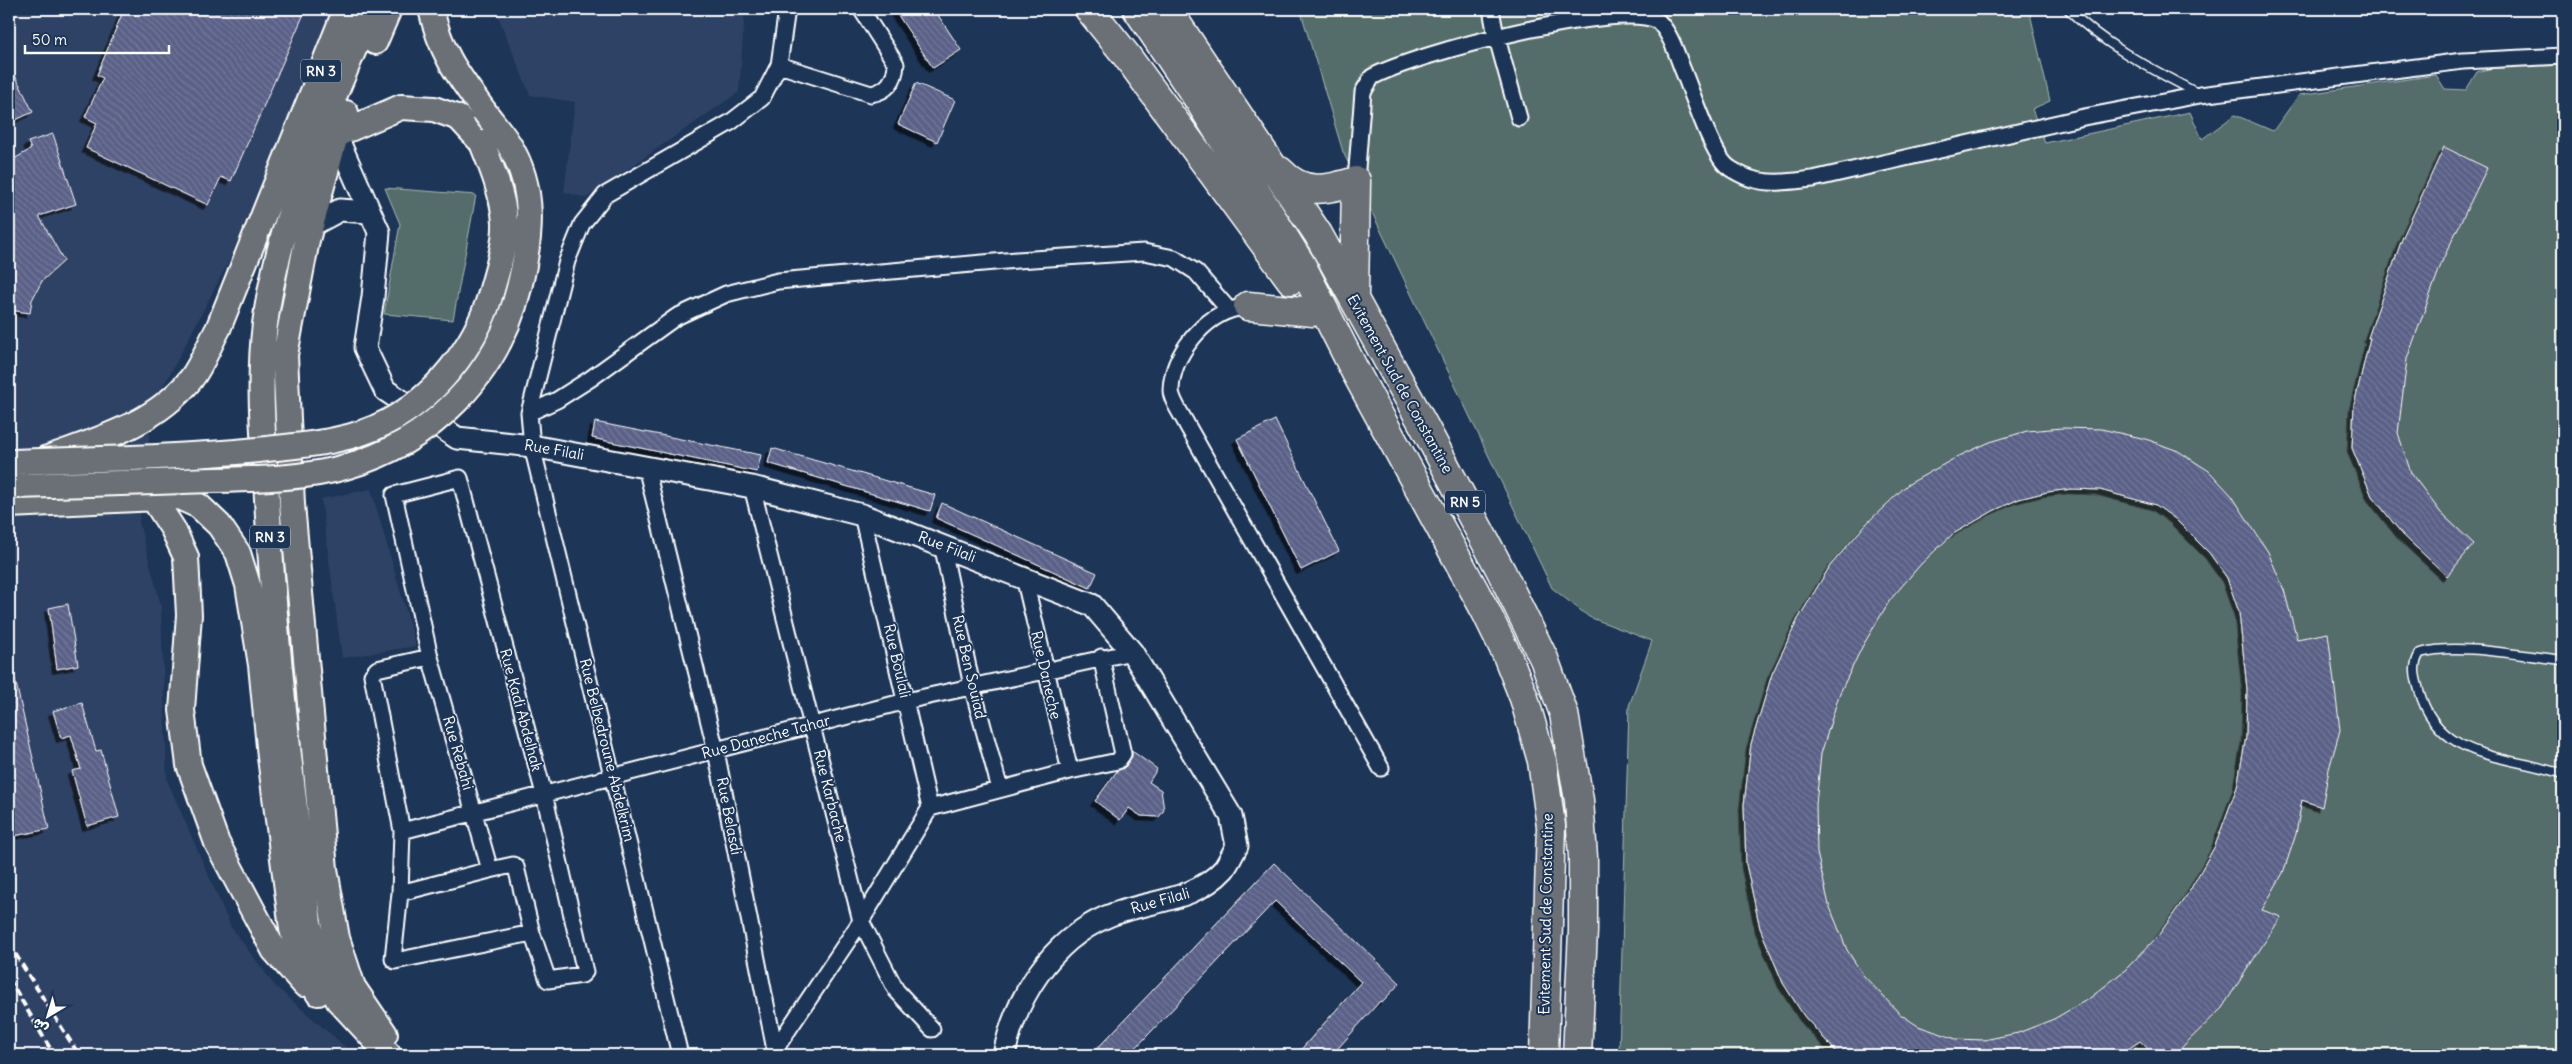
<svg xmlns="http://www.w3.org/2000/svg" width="2572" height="1064" viewBox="0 0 2572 1064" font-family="Delius,'Playpen Sans Arabic',sans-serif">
	<defs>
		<pattern id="building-back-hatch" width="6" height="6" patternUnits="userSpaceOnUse" patternTransform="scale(1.25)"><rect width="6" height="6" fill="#5a6187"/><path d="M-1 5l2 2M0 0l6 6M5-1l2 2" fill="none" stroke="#737999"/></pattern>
		<filter id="shadow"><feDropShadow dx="-4.5" dy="4.5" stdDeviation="0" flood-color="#0009"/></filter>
	</defs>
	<rect width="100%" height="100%" fill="#1d3557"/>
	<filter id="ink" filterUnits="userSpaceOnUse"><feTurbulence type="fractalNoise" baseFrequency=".02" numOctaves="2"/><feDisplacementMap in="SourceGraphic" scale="10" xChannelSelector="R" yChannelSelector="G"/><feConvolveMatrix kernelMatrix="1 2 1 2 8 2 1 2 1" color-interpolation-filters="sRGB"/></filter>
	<g filter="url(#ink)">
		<path fill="#2f4265" d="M 9,9 L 333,9 L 229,261 L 169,376 L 154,399 L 139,522 L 161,606 L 167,780 L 231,927 L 276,987 L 355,1055 L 9,1055 Z
			M 495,9 L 745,9 L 739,92 L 586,198 L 564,192 L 575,102 L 530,95 Z
			M 371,489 L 416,646 L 342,658 L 321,499 Z"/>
		<path fill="#546d6a" stroke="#aab6b4" d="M 1300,9 L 2029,9 L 2050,101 L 2032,109 L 2045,143 L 2190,112 L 2202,139 L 2235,115 L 2273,131 L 2299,95 L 2436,75 L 2445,89 L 2466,90 L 2477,72 L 2509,63 L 2563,65 L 2563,1055 L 1619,1055 L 1629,706 L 1652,641 L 1589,617 L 1552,588 L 1343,152 Z
			M 385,188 L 476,195 L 453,320 L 384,314 L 400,224 Z"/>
		<path fill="url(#building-back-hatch)" stroke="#fff" fill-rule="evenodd" filter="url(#shadow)" d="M 124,9 L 306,9 L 231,181 L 221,177 L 208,205 L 86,148 L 97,123 L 85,117 L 103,78 L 97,75 Z
			M 894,9 L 934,9 L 961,50 L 933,68 Z
			M 9,63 L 33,112 L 9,123 Z
			M 916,83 L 955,100 L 937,142 L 898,124 Z
			M 53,134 L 76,204 L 39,216 L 64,261 L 42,281 L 32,300 L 30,313 L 9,310 L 9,162 L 31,149 L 28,142 Z
			M 2444,147 L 2487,168 L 2443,259 L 2407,359 L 2398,433 L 2411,473 L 2441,513 L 2474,544 L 2447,576 L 2403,535 L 2372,496 L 2352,448 L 2354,405 L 2370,338 L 2368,338 L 2402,239 Z
			M 1275,420 L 1339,551 L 1301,570 L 1237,439 Z
			M 595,422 L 761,455 L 757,472 L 592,438 Z
			M 2062,428 L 2101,429 L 2146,439 L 2178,451 L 2209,471 L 2232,496 L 2268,552 L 2284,590 L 2297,639 L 2328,633 L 2340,730 L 2329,769 L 2322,807 L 2302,800 L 2296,834 L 2283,873 L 2262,910 L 2281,917 L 2222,1008 L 2174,1055 L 2154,1055 L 2140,1041 L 2119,1055 L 1839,1055 L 1804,1016 L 1783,983 L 1760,928 L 1746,864 L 1744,805 L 1751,744 L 1772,674 L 1798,619 L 1830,566 L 1867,523 L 1907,485 L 1957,457 L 1990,442 L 2027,431 ZM 2072,489 L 2100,490 L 2156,505 L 2174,518 L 2210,554 L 2227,578 L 2239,612 L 2247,689 L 2246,737 L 2237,787 L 2215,846 L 2189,892 L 2158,936 L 2125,970 L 2090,998 L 2054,1019 L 2018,1033 L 1984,1040 L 1956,1039 L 1918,1026 L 1900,1014 L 1863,975 L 1847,950 L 1829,905 L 1817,853 L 1816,804 L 1821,754 L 1839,695 L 1862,647 L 1890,600 L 1921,564 L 1953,534 L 1993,511 L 2019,499 L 2047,492 Z
			M 772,448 L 935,495 L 930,511 L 768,463 Z
			M 942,503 L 1097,573 L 1090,588 L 936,518 Z
			M 68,604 L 78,665 L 57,669 L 49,608 Z
			M 15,679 L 49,829 L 9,837 L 9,680 Z
			M 82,703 L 96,751 L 101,750 L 119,817 L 87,826 L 72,771 L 81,769 L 71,735 L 61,738 L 53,711 Z
			M 1132,751 L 1157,769 L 1149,782 L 1161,790 L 1164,810 L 1159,817 L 1141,816 L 1129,808 L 1120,820 L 1095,801 L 1117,771 L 1126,766 L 1132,756 Z
			M 1274,863 L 1400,983 L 1382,1002 L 1380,1001 L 1332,1055 L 1296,1055 L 1361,982 L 1275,901 L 1129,1055 L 1091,1055 Z"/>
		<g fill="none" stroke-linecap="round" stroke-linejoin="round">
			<defs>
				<path id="lane" d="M 2068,9 C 2105,46 2152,69 2199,94
					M 2563,660 C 2523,656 2457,642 2420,653 C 2412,666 2415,676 2419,690 C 2438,761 2507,755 2563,774"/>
				<path id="street" d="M 1491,9 L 1495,31 L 1519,118
					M 779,65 L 871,94 C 887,91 895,81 896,64 L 861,9
					M 1356,181 L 1363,92 L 1372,77 C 1417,53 1619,0 1658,21 C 1670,33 1676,52 1682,68 C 1691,89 1711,151 1726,165 C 1731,170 1745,177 1752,179 C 1771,185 1794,181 1813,179 L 2084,117 L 2200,95 L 2463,61 L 2563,56
					M 1238,308 C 1204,315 1172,355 1171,390 C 1171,400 1182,415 1187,425 L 1381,768
					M 529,413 L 557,400 L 590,379 L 676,317 L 726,294 L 778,281 L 1017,260 L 1144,252 L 1174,258 L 1196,272 L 1229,310
					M 646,467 L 716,751 L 775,1050
					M 460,478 L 544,794 L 585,972 L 582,975 L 548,980 L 532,933 L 516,867 L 513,865 L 490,870 L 430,657 L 394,495 Z
					M 752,487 L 861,921 L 896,990 L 932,1029
					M 862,515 L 930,808
					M 942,544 L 972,686 L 1000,789
					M 1024,577 L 1070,771
					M 430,657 L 377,669 L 372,675 L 402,831 L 400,893 L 393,959 L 395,961 L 532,933
					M 402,831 L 906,701 L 1132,652
					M 400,893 L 490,870
					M 772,1054 L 861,921 L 930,808 L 1070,771 L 1118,761 L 1123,754 L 1101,657
					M 680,1055 L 532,446 L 529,413 L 567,261 L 582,224 L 605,195 L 731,122 L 762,98 L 779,65 L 787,9"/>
				<path id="secondary" d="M 336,135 L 379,232 L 373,297 L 365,348 L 385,390 L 457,438 L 532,446 L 752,487 L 862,515 L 1092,605 L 1132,652 L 1231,816 L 1237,846 C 1233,853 1229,862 1224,869 C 1193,903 1146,900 1106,917 C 1051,941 1015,998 1004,1055
					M 312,225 L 340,210 L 369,212"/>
				<path id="primary" d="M 371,9 C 329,110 279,214 265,324 C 257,388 265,453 268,517 C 276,653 292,788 309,923 L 322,967 L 338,1000 L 389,1055
					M 431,9 C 441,54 458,75 484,111
					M 375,42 L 389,9
					M 346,113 L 336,135 L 307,240 L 285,355 L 292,504 L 325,869 L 337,938 L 353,987 L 385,1034
					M 336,135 L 401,107 L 434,109 L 459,118 L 482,143
					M 45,459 C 97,440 154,425 191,379 C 202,365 209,345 218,329 L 346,9
					M 153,498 L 173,529 L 186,557 L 189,615 L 182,710 L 189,765 L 217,843 L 274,950 L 304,984
					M 9,505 L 179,497 L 199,506 L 219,525 L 238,553 L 248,585 L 261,665 L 270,757 L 292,929 L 299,956 L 318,993"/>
				<path id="highway" d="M 1089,9 L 1126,55 L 1291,280
					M 1137,9 L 1200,102 L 1302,266 L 1355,371 L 1485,610 L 1507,655 L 1524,698 L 1542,761 L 1551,826 L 1544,1055
					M 1167,9 L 1318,234 L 1424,426 L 1501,571 L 1544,659 L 1564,714 L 1579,800 L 1583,857 L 1583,931 L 1577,1055
					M 1280,171 C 1303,196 1327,190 1356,181 L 1354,297
					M 1248,306 L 1313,312"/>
			</defs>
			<use href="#lane" stroke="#fff" stroke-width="11"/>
			<use href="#street" stroke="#fff" stroke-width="19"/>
			<use href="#secondary" stroke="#fff" stroke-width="25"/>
			<use href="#primary" stroke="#fff" stroke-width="28"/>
			<use href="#highway" stroke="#fff" stroke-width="31"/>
			<use href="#lane" stroke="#1d3557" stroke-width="8"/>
			<use href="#street" stroke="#1d3557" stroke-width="15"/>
			<use href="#secondary" stroke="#1d3557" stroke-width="21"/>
			<use href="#primary" stroke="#6b6f74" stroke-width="24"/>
			<use href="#highway" stroke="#6b6f74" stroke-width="28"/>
			<path stroke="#fff" stroke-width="4" stroke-dasharray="8 4" stroke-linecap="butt" d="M 9,944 L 79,1055
				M 9,979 L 54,1055"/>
			<defs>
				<path id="primary-bridge" d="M 9,462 C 92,459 175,458 258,450 C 302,445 348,443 387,422 C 434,398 475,347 490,296 C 496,275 506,244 505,222 C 503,195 492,168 482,143
					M 9,486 C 67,485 125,483 183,481 C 233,479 298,481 345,467 C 431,443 498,375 519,288 C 531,239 537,188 508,143 C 501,132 492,122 484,111"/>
			</defs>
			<use href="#primary-bridge" stroke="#fff" stroke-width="28" stroke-linecap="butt"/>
			<use href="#primary-bridge" stroke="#6b6f74" stroke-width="24"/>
		</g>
	</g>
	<g text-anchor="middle" stroke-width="4" stroke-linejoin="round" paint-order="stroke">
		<g fill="#1d3557" stroke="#bbc2cd" stroke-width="1">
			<rect x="301" y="59.5" width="40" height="23" rx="4"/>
			<rect x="1445" y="490.5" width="40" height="23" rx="4"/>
			<rect x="250" y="525.5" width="40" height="23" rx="4"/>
		</g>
		<g font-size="14" font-weight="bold" fill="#fff">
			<text x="321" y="76">RN 3</text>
			<text x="1465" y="507">RN 5</text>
			<text x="270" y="542">RN 3</text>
		</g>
		<g font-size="15" fill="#fff" stroke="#1d3557">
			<text transform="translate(1400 384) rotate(61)" y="5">Evitement Sud de Constantine</text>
			<text transform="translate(554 450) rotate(10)" y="5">Rue Filali</text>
			<text transform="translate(947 547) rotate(21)" y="5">Rue Filali</text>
			<text transform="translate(897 661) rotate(77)" y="5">Rue Boulali</text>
			<text transform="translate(969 667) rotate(77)" y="5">Rue Ben Souiad</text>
			<text transform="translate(1046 675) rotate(77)" y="5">Rue Daneche</text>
			<text transform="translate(521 710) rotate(75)" y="5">Rue Kadi Abdelhak</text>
			<text transform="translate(766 737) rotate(-15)" y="5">Rue Daneche Tahar</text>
			<text transform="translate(607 750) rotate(76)" y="5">Rue Belbedroune Abdelkrim</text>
			<text transform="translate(458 753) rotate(74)" y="5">Rue Rebahi</text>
			<text transform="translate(830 796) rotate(76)" y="5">Rue Karbache</text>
			<text transform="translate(729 816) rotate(79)" y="5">Rue Belasdi</text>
			<text transform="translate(1160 901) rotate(-16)" y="5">Rue Filali</text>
			<text transform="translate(1546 914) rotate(-89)" y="5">Evitement Sud de Constantine</text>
		</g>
	</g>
	<rect width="2572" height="1064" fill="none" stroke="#1d3557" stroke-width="30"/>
	<rect x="15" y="15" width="2542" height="1034" fill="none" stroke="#fff" stroke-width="2" filter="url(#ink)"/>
	<g transform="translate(48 1016) rotate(218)" stroke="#1d3557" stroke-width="4" paint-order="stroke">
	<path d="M0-4L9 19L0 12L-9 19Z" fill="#ffffff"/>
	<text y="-8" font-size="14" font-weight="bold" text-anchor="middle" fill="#ffffff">ش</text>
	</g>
	<path d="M25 45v8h144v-8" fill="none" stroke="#ffffff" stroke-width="2.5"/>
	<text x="32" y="45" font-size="15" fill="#ffffff" stroke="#1d3557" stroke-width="4" paint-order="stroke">50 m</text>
</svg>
